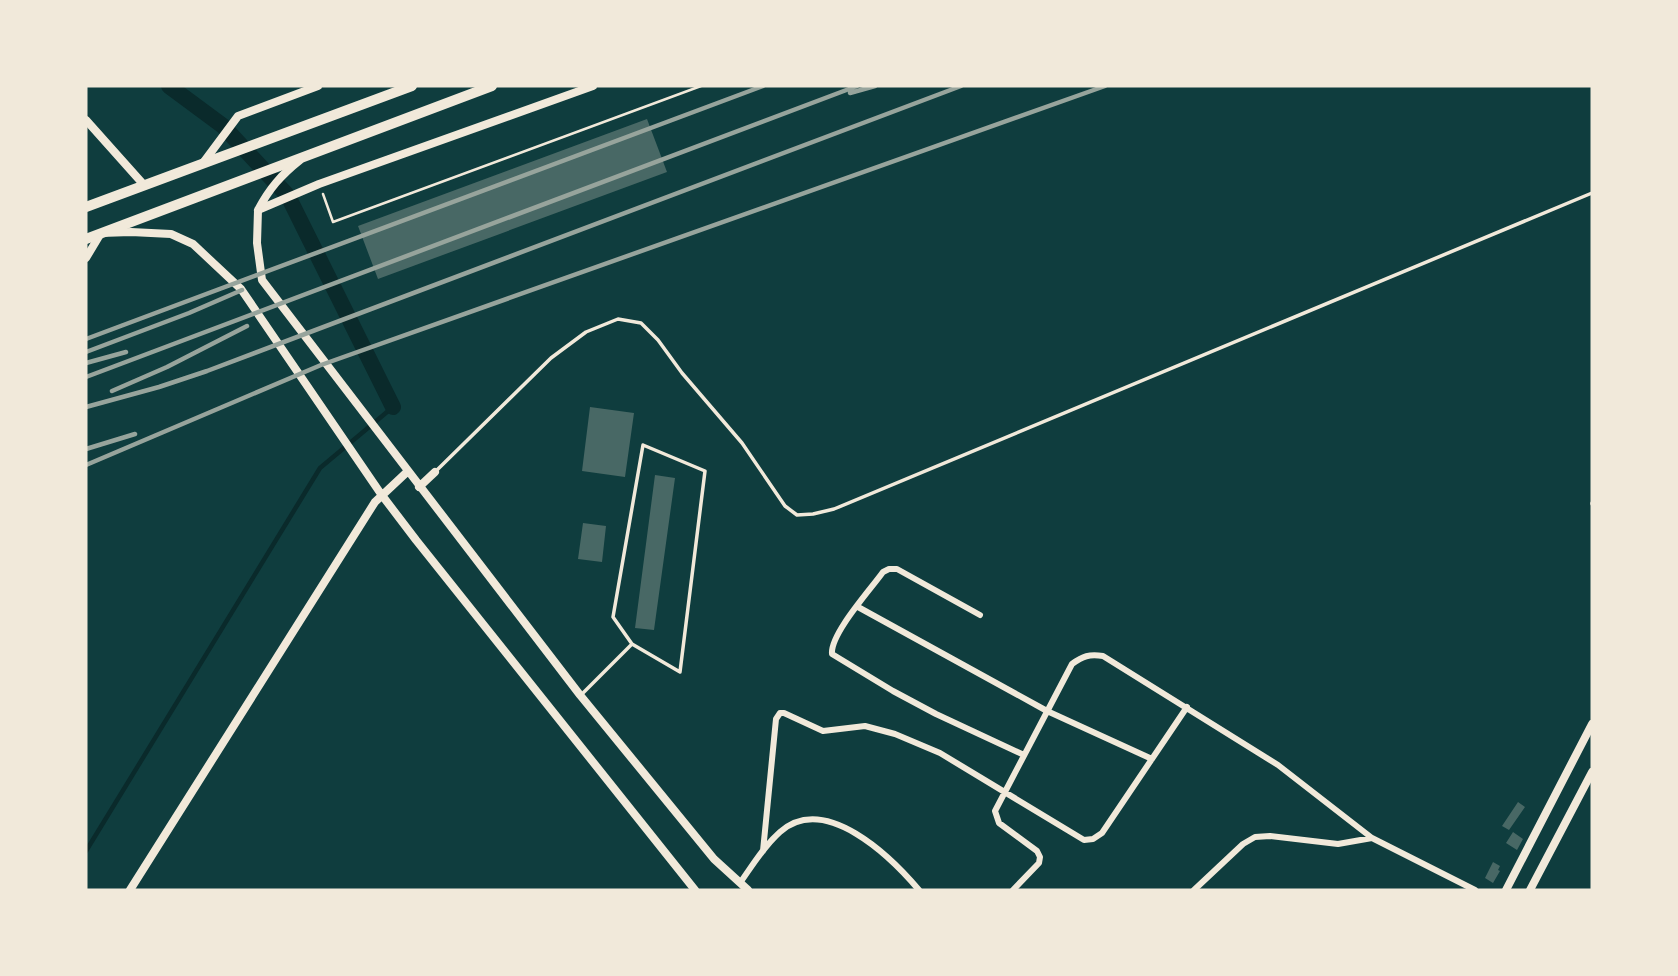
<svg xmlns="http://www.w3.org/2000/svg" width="1678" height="976" viewBox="0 0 1678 976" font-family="'Fira Sans Condensed',sans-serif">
	<rect width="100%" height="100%" fill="#0f3d3e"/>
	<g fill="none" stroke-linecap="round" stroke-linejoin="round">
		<path stroke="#0a2a2b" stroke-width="4.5" d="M 86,851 L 320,468 L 393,407"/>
		<path stroke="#0a2a2b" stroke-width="16" d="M 169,86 L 223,126 L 288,196 L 393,407"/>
	</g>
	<path fill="#486865" d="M 647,119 L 667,172 L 378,279 L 358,226 Z
		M 590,407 L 634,413 L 625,477 L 582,471 Z
		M 655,475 L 675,478 L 654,630 L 635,628 Z
		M 583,523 L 606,526 L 602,562 L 578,559 Z
		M 1518,802 L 1525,807 L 1509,830 L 1502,826 Z
		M 1513,832 L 1523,839 L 1517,850 L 1506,843 Z
		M 1493,862 L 1500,866 L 1498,870 L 1500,871 L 1493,883 L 1485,878 Z"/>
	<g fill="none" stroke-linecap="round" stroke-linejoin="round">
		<path stroke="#f1e9da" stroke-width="2.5" d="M 323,194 L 333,222 L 701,86"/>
		<path stroke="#f1e9da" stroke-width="3.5" d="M 436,471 L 551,358 L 586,332 L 618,319 L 641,323 L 658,340 L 682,373 L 742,443 L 785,506 L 797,515 L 813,514 L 834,509 L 1592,193
			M 1592,503 L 1592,504
			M 582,694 L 632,644 L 613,617 L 643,445 L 705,471 L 680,672 L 632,644"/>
		<path stroke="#f1e9da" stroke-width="6" d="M 858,607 L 1047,711 L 1152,759
			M 980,615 L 897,569 L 889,569 L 883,572 C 871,589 830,634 832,654 L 893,691 L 936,714 L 1024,755
			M 763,851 L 776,719 L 780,713 L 784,713 L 823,731 L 865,726 L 895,734 L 940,753 L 1084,840 L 1093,839 L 1102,833 L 1187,707
			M 740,883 C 752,866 764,846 780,832 C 825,792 891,857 919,890
			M 1013,890 L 1039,863 L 1040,857 L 1037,851 L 999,823 L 995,811 L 1072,664 C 1083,656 1089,654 1103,656 L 1278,765 L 1372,838 L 1475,890
			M 1194,890 L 1243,844 L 1255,837 L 1270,836 L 1338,844 L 1372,838"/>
		<path stroke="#f1e9da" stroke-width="8" d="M 593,86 L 319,184 L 258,210 L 257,243 L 262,280 L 580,695 L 714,859 L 748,890
			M 86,120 L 144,185
			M 203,163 L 238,116 L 318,86
			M 258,210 C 269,189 281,175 300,160
			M 86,258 L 101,233 L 131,232 L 171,234 L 193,244 L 241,289 L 381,494 L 416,540 L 695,890
			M 419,487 L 435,472
			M 130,890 L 375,502 L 407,472
			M 1506,890 L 1592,724
			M 1530,890 L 1592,772"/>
		<path stroke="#f1e9da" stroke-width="10" d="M 86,207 L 412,86
			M 86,239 L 492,86"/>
		<path stroke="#97a49c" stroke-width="4.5" d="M 850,93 L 875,86
			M 86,339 L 763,86
			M 86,352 L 189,313 L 242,290
			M 86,363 L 126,352
			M 86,377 L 857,86
			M 112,391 L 167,367 L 247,326
			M 86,407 L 159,387 L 207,371 L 961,86
			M 86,449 L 135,434
			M 86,465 L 321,365 L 1105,86"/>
	</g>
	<rect width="1678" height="976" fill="none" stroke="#f1e9da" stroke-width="175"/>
</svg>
